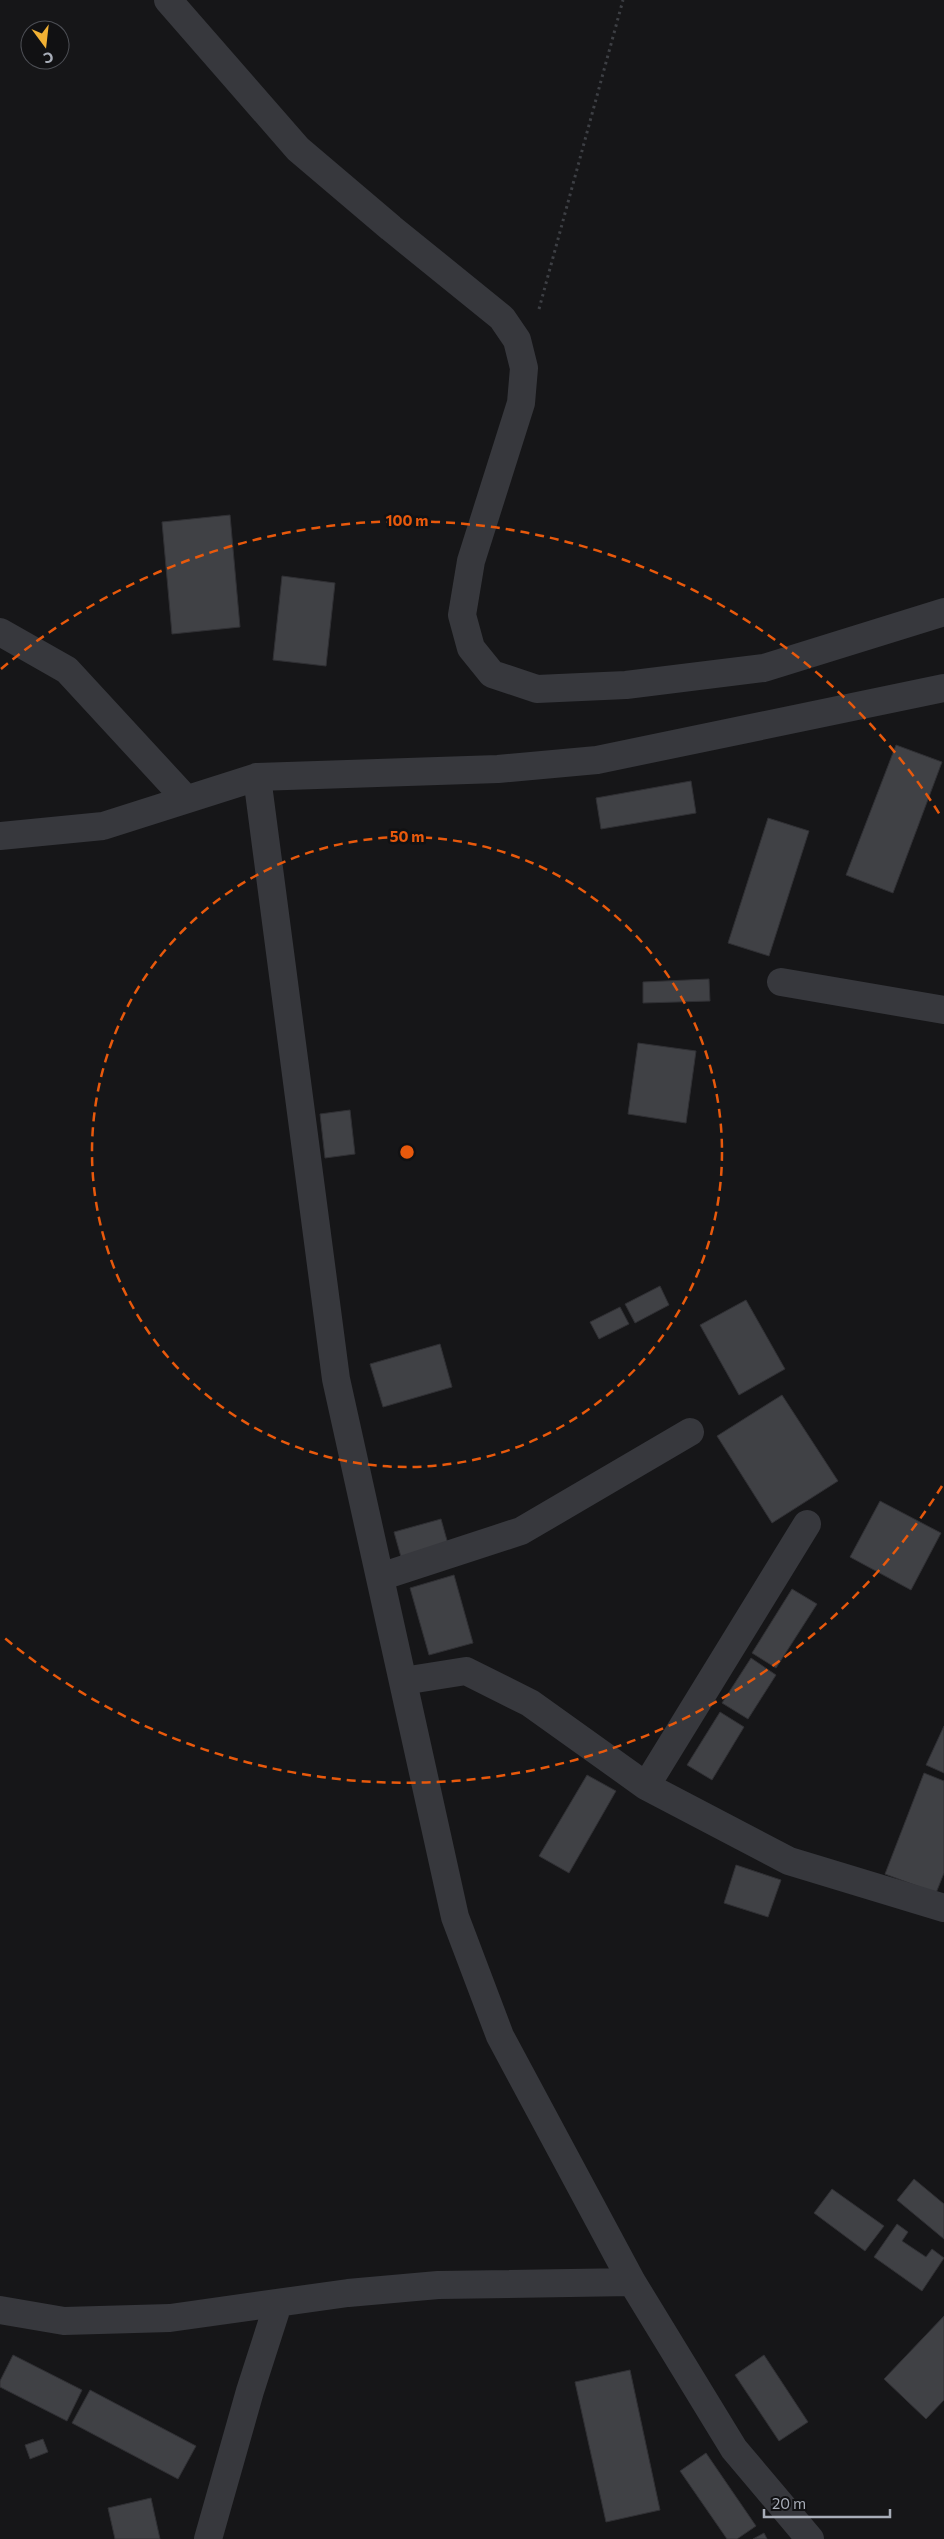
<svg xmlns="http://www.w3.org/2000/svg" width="944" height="2539" viewBox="0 0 944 2539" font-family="Commissioner,sans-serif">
	<rect width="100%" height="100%" fill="#161618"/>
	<path fill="#404145" stroke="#303034" d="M 230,515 L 240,627 L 172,634 L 162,522 Z
		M 282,576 L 335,583 L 326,666 L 273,660 Z
		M 896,745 L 942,762 L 893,893 L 846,875 Z
		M 691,781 L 696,813 L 601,829 L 596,798 Z
		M 768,818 L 809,831 L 769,956 L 728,943 Z
		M 709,979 L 710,1001 L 643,1003 L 643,982 Z
		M 638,1043 L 696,1051 L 686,1123 L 628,1114 Z
		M 350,1110 L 355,1154 L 325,1158 L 320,1114 Z
		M 660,1286 L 669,1305 L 635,1323 L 625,1304 Z
		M 746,1300 L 785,1369 L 739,1395 L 700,1325 Z
		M 620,1307 L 629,1324 L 599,1339 L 590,1322 Z
		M 440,1344 L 452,1387 L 383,1407 L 370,1364 Z
		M 782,1395 L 838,1481 L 772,1523 L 717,1436 Z
		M 880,1501 L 941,1533 L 911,1590 L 850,1557 Z
		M 441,1519 L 448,1544 L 401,1557 L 394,1532 Z
		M 454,1575 L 473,1643 L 429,1655 L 410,1588 Z
		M 792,1589 L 817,1604 L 776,1668 L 752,1653 Z
		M 751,1658 L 776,1675 L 748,1719 L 722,1703 Z
		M 720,1712 L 744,1727 L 712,1780 L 687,1765 Z
		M 944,1726 L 944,1773 L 926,1765 Z
		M 924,1773 L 944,1781 L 944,1873 L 936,1893 L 885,1874 Z
		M 587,1775 L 616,1791 L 569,1873 L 539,1856 Z
		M 736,1865 L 781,1880 L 768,1917 L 724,1903 Z
		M 914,2179 L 944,2204 L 944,2239 L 897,2200 Z
		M 832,2189 L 884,2226 L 865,2251 L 814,2213 Z
		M 897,2224 L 908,2232 L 902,2241 L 926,2257 L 932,2249 L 944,2258 L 922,2291 L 874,2257 Z
		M 944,2316 L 944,2400 L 926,2419 L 884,2379 Z
		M 13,2355 L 82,2390 L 67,2421 L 0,2387 L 0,2381 Z
		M 764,2355 L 808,2422 L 779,2441 L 735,2375 Z
		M 630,2370 L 660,2510 L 606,2522 L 575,2382 Z
		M 90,2390 L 196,2446 L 178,2479 L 72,2423 Z
		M 43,2439 L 48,2452 L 30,2459 L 25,2445 Z
		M 706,2453 L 756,2526 L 737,2539 L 727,2539 L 680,2471 Z
		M 151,2498 L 160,2539 L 115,2539 L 108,2508 Z
		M 764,2533 L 767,2539 L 753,2539 Z"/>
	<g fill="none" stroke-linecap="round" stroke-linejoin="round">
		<path stroke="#3d3f44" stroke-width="3" stroke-dasharray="2.5 4" stroke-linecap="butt" d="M 539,309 L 623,0"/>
		<path stroke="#37383d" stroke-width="28" d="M 0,632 L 67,670 L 186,799
			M 257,777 L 336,1379 L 455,1917 L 500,2036 L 632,2282 L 734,2449 L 810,2539
			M 0,836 L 103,826 L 257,777 L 498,769 L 597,760 L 944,688
			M 781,982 L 944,1010
			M 380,1577 L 521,1531 L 690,1432
			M 403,1681 L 466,1671 L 530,1703 L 646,1786 L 789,1861 L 944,1908
			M 646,1786 L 807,1524
			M 0,2310 L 64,2321 L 170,2318 L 348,2293 L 438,2285 L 632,2282
			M 208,2539 L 250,2391 L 278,2304"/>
		<path stroke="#37383d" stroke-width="28" d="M 168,0 L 298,149 L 391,228 L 502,318 L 517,340 L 524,368 L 521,403 L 471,561 L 462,615 L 471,648 L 492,674 L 537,689 L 626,685 L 764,668 L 944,612"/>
	</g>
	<g fill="none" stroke="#e8590c" stroke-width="2.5" stroke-dasharray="9 6">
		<circle cx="407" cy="1152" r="315"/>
		<path d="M942 1486A631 631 0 0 1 1 1635M1 669A631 631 0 0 1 942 818"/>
	</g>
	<circle cx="407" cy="1152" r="8" fill="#e8590c" stroke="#111113" stroke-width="2.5"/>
	<g font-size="15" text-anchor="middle" font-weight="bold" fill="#e8590c" stroke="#111113" stroke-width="5" stroke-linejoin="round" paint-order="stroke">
		<text x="407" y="526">100 m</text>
		<text x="407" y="842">50 m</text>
	</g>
	<g transform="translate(45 45) rotate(165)"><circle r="24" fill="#111113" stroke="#4d4f55"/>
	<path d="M0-4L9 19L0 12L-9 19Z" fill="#f2b134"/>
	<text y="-8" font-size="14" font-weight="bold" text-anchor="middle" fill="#a8adb8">С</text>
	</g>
	<path d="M764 2509v8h126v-8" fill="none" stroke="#a8adb8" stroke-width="2.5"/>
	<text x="772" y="2509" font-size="15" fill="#a8adb8" stroke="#111113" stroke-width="4" paint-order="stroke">20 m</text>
</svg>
